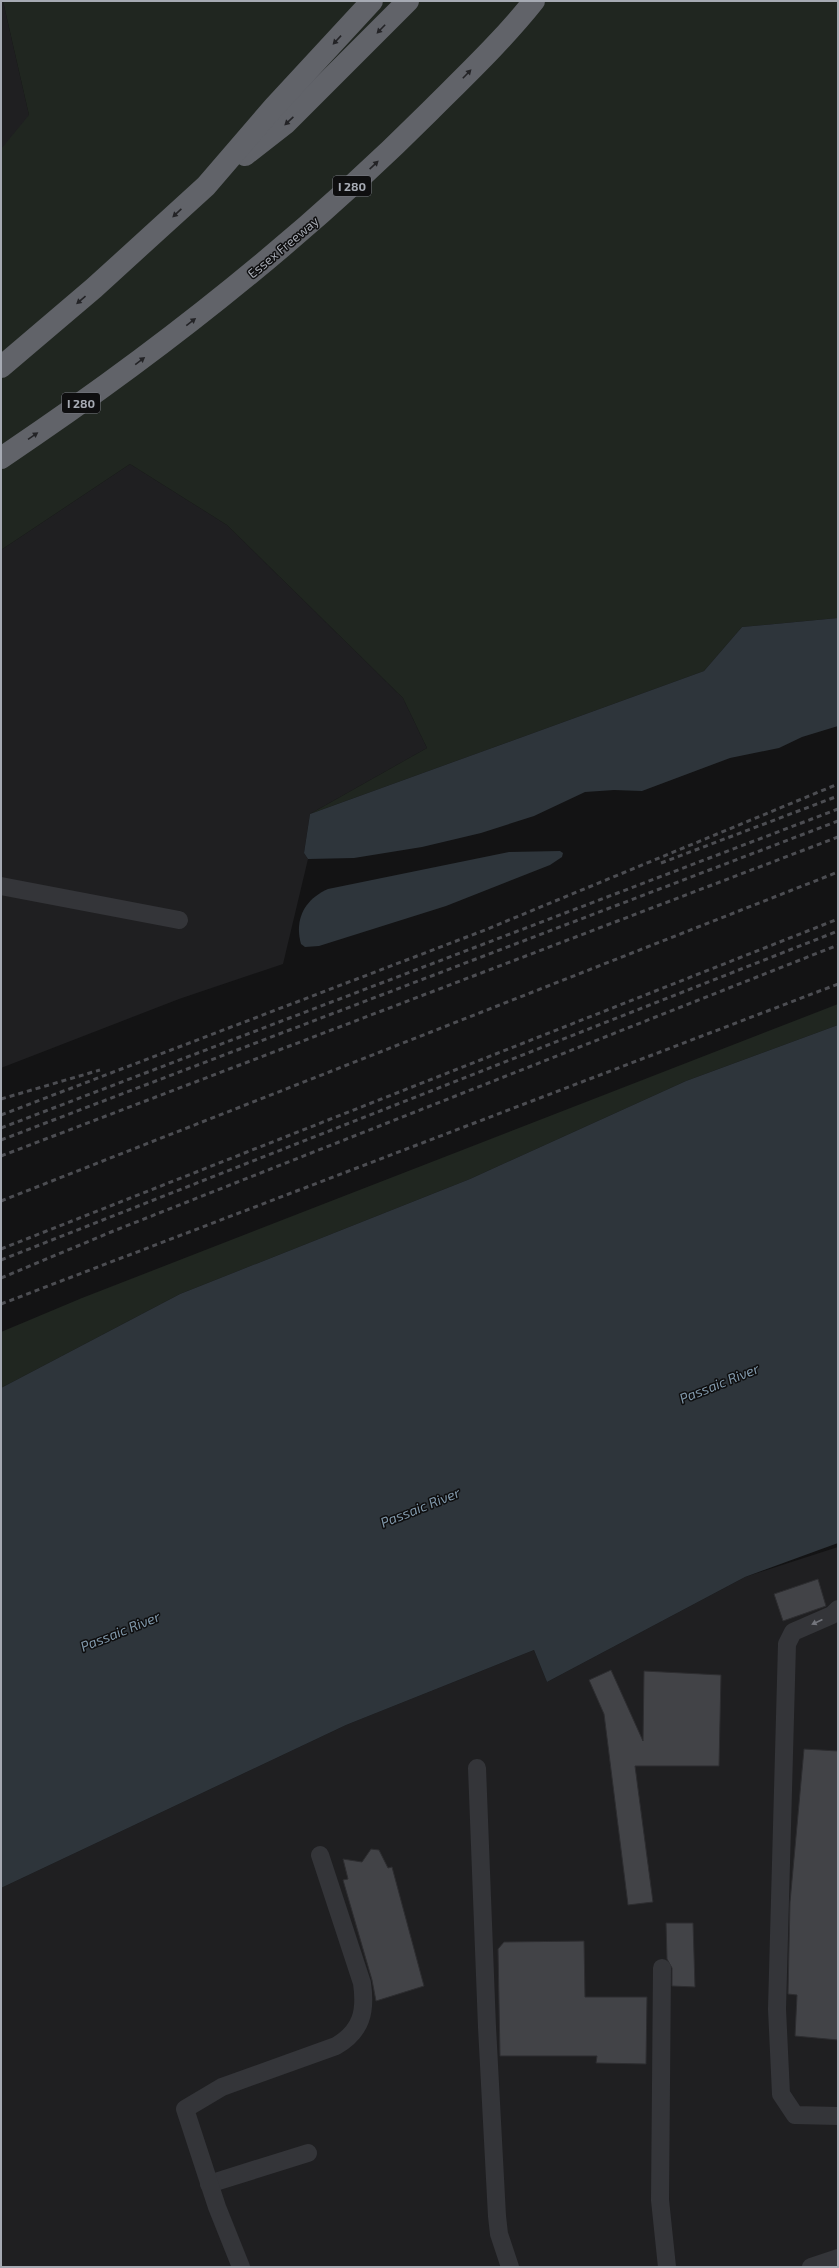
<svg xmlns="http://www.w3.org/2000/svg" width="839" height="2268" viewBox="0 0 839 2268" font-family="'Exo 2',sans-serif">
<rect width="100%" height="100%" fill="#131314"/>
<!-- built -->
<g fill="#1f1f21">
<polygon points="1,1 3,1 29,115 1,223"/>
<polygon points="130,464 227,525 403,698 427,748 310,814 304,853 308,859 283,964 179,999 1,1068 1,550"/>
<polygon points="838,1547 838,2267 1,2267 1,1888 346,1725 534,1650 547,1682 745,1577"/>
</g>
<!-- green -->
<g fill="#202620">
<polygon points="3,1 838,1 838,618 742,627 704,671 310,814 427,748 403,698 227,525 130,464 1,550 1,149 29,115"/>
<polygon points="838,1004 838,1025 686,1081 470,1179 180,1294 1,1388 1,1332 82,1298"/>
</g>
<!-- water -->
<g fill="#2e353b">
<polygon points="838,618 838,726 802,737 779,748 730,758 642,791 614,790 585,792 534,816 481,833 422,847 354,858 308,859 304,853 310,814 704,671 742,627"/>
<path d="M560 851 563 853 562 857 550 865 446 906 319 946 305 947 301 944C294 919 305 899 328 889L509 852Z"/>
<polygon points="838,1025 838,1543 745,1577 547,1682 534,1650 346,1725 1,1888 1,1388 180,1294 470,1179 686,1081"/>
</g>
<!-- building -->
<g fill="#424347" stroke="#2d2d30">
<polygon points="818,1579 826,1606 783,1621 774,1594"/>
<polygon points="611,1670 643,1741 644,1671 721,1675 719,1766 635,1766 653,1902 628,1905 604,1714 589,1680"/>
<polygon points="804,1749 838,1751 838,2040 795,2036 797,1995 788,1994 790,1902"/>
<polygon points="371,1849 379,1850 388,1868 392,1867 424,1986 376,2001 372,1980 343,1880 348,1879 343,1859 362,1862"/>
<polygon points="666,1923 693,1923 695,1987 672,1986 672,1968 667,1959"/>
<polygon points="584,1941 585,1997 647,1997 646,2064 596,2063 597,2056 500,2056 498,1949 504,1942"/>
</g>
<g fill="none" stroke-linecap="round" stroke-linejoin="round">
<!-- minor -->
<g stroke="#343539" stroke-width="18">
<polyline points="1,886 179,920"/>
<polyline points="838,1609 832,1615 793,1632 787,1644 777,2009 781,2094 795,2115 838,2116"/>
<polyline points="477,1768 487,2027 497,2216 499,2234 510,2267"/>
<polyline points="662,1968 660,2200 667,2267"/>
<polyline points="209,2184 308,2153"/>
<path d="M241 2267 217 2207 185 2109 222 2087 336 2046C362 2031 366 2011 362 1983L320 1855"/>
<polyline points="811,2267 838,2258"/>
</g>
<!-- highway -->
<g stroke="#616369" stroke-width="22">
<polyline points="245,155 286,123 408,1"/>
<polyline points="1,367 94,288 206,186 274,107 372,1"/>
<path d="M1 458C155 355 299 242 430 111 465 76 503 40 534 1"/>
</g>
<!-- rail -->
<g stroke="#4c4d52" stroke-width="3" stroke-dasharray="5 4" stroke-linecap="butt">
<polyline points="661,863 838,796"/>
<polyline points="1,1099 100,1070"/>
<polyline points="1,1115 485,930 838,784"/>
<polyline points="1,1128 838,809"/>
<polyline points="1,1140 838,821"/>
<polyline points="1,1156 838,837"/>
<polyline points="1,1201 838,872"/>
<polyline points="1,1249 838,919"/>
<polyline points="1,1260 838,931"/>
<polyline points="1,1278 111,1232 838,945"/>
<polyline points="1,1304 838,984"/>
</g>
</g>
<!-- one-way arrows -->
<defs><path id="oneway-solid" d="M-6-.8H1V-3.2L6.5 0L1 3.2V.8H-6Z"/></defs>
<g fill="#232326">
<use href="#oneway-solid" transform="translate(381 29) rotate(134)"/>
<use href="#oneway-solid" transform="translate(337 40) rotate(133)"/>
<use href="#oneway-solid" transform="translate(467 74) rotate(-46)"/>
<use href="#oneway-solid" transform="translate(289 121) rotate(137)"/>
<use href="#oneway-solid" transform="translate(374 165) rotate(-43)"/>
<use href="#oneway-solid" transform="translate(177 213) rotate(137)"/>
<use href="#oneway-solid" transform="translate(81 300) rotate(139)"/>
<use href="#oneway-solid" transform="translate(191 322) rotate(-38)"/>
<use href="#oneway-solid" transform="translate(140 361) rotate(-37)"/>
<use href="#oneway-solid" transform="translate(33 436) rotate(-34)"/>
</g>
<use fill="#73757c" href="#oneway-solid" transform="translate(817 1622) rotate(155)"/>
<g text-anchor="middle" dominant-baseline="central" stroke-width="3" stroke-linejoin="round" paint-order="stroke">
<!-- shield labels -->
<g fill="#0e0e0f" stroke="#787b82" stroke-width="1">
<rect x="333" y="176" width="38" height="20" rx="3"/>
<rect x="62" y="393" width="38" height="20" rx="3"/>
</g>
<g font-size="12" font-weight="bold" fill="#a6aab3">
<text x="352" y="186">I 280</text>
<text x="81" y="403">I 280</text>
</g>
<!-- street labels -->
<g font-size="13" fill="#a6aab3" stroke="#0e0e0f">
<text transform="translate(283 247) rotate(-40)">Essex Freeway</text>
</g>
<!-- water labels -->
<g font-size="14" font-style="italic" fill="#8198aa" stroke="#0e0e0f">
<text transform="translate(719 1383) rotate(-22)">Passaic River</text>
<text transform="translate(420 1507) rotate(-22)">Passaic River</text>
<text transform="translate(120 1631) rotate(-22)">Passaic River</text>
</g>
</g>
<!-- border -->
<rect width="839" height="2268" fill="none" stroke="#a6aab3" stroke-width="4"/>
</svg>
